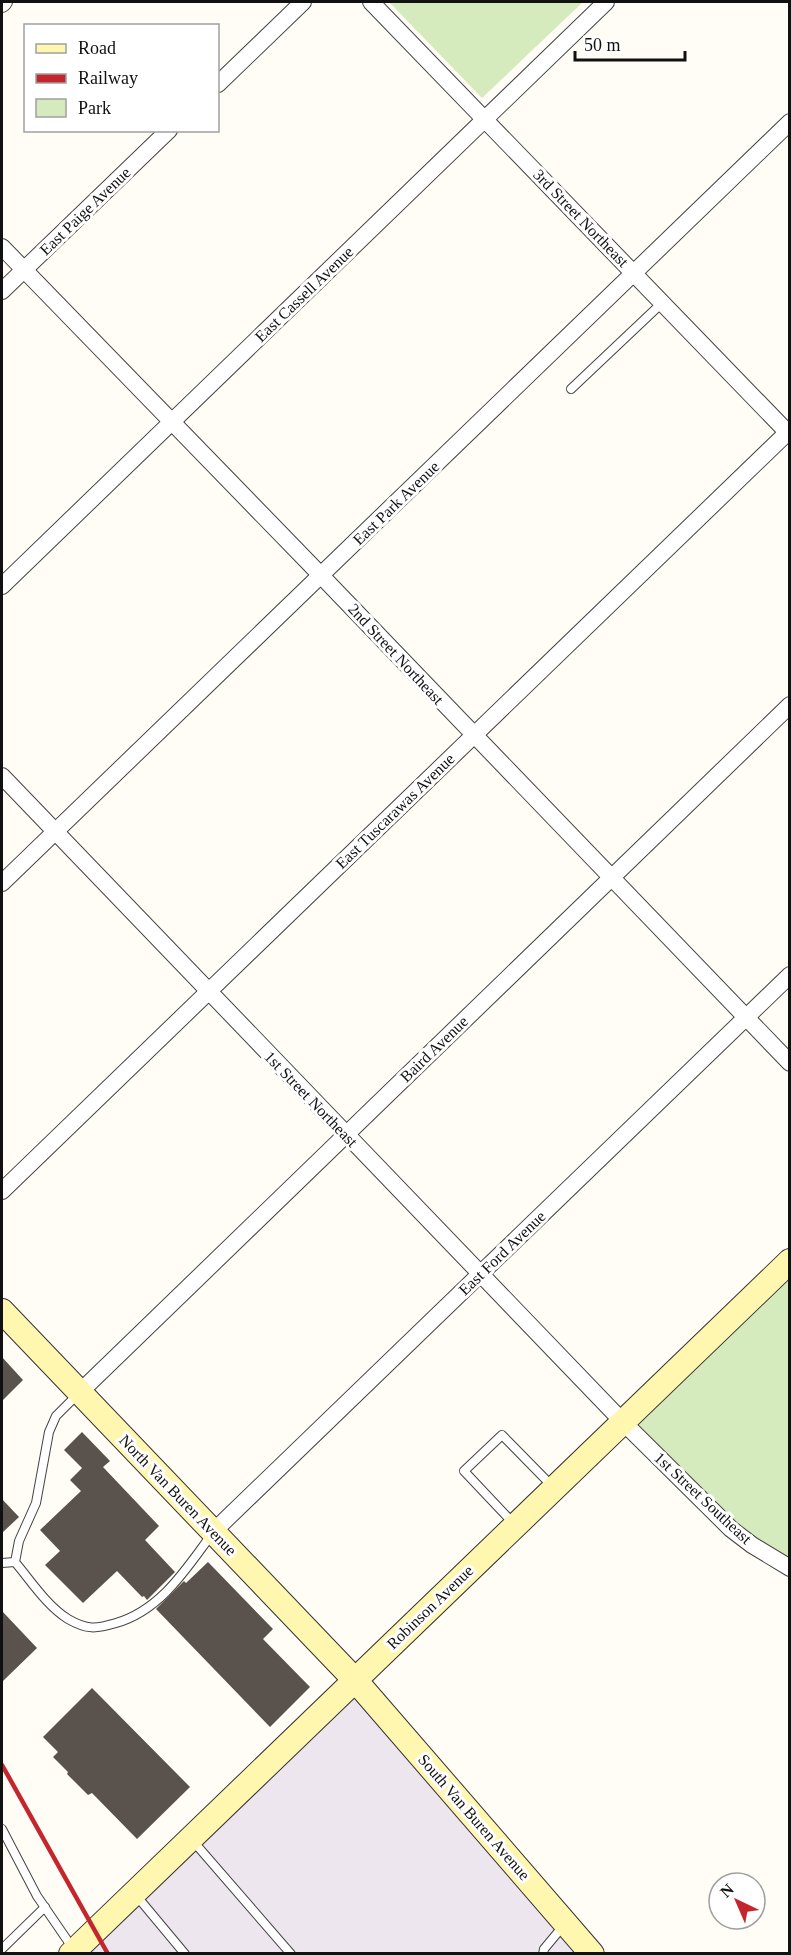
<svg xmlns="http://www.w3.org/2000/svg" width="791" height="1955" viewBox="0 0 791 1955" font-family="'Times New Roman',serif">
<rect width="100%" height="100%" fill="#fffdf5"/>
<!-- industrial -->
<polygon fill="#eee6ef" points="355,1680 592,1954 71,1954"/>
<!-- green -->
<g fill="#d5ebbd">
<polygon points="389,2 583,2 482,98"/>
<polygon points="789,1261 789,1568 752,1545 622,1421"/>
</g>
<!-- building -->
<g fill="#5a524d">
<polygon points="2,1357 23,1380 2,1401"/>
<polygon points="82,1432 110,1461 103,1467 159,1526 145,1540 175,1572 147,1600 144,1596 142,1597 117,1571 83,1603 45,1565 60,1551 40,1530 81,1491 70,1480 82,1468 64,1450"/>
<polygon points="2,1499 19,1517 2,1533"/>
<polygon points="208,1562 273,1629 263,1639 310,1687 270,1727 156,1609 184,1581 186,1583"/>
<polygon points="2,1611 37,1648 2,1682"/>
<polygon points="92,1688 190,1787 137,1839 92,1793 88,1795 67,1774 68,1772 53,1757 58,1752 43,1737"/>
</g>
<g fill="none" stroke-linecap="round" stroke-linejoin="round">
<defs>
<g id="lane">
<polyline points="571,389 663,302"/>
<path d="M79 1393 56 1416 49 1432 36 1503 19 1541 15 1562C31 1581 47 1606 68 1619 87 1630 96 1629 116 1623 161 1610 186 1569 212 1534"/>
<polyline points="515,1525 464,1471 502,1435 554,1488"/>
<polyline points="2,1563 15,1562"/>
<polyline points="2,1829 37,1896 74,1950"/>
<polyline points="193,1841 291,1954"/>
<polyline points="135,1894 185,1954"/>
<polyline points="2,1949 45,1907"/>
<polyline points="543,1954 544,1949 564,1925"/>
</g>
<g id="street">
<polyline points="371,2 790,435"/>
<polyline points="2,4 4,2"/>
<polyline points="218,84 303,2"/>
<polyline points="2,247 308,562 790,1063"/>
<polyline points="2,291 169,130"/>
<polyline points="2,586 606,2"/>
<polyline points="2,776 622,1421 731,1529 752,1545 790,1568"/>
<polyline points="2,883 790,122"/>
<polyline points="2,1191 790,430"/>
<polyline points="79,1393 790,705"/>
<polyline points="214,1531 790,975"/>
</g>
<g id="secondary">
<polyline points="2,1311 355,1680 592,1954"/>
<polyline points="71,1954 790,1261"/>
</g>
</defs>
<!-- lane casing -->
<use href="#lane" stroke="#444" stroke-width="10"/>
<!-- street casing -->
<use href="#street" stroke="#444" stroke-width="18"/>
<!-- secondary casing -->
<use href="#secondary" stroke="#333" stroke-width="26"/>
<!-- lane -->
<use href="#lane" stroke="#fff" stroke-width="8"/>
<!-- street -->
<use href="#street" stroke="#fff" stroke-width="16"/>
<!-- secondary -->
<use href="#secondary" stroke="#fff6b0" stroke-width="24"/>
<!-- rail -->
<polyline stroke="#c4262e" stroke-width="4.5" points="2,1765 108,1954"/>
</g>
<g text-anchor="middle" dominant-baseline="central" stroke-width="6" stroke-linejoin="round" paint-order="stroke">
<!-- street labels -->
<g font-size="16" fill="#111" stroke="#fff">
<text transform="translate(85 211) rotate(-44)">East Paige Avenue</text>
<text transform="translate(581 218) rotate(46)">3rd Street Northeast</text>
<text transform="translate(304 294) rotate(-44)">East Cassell Avenue</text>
<text transform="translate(396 503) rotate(-44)">East Park Avenue</text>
<text transform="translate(396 654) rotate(47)">2nd Street Northeast</text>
<text transform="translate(395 811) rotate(-44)">East Tuscarawas Avenue</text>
<text transform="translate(434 1049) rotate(-44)">Baird Avenue</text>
<text transform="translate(311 1099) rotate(46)">1st Street Northeast</text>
<text transform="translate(502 1253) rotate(-44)">East Ford Avenue</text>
<text transform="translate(178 1495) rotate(46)">North Van Buren Avenue</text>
<text transform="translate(703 1498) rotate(43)">1st Street Southeast</text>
<text transform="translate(430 1607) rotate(-44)">Robinson Avenue</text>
<text transform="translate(474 1817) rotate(49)">South Van Buren Avenue</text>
</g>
</g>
<!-- border -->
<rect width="791" height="1955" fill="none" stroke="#111111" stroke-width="6"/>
<!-- legend -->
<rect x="24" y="24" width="195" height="108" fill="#ffffff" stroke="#a0a0a0" stroke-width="1.5"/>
<rect x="36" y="44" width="30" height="9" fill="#fff6b0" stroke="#a0a0a0" stroke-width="1.5"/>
<text x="78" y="54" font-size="18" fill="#111111">Road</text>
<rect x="36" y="74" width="30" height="9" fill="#c4262e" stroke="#a0a0a0" stroke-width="1.5"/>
<text x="78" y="84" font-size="18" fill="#111111">Railway</text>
<rect x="36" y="99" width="30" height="18" fill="#d5ebbd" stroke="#a0a0a0" stroke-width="1.5"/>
<text x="78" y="114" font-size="18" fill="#111111">Park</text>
<!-- north arrow -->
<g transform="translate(737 1901) rotate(316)"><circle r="28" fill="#ffffff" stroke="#a0a0a0" stroke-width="1.5"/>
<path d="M0-4.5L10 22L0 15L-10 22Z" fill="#c4262e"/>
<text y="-9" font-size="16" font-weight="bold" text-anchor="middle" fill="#111111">N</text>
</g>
<!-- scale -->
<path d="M575 51v9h110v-9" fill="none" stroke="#111111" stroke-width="3"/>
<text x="584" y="51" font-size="18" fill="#111111" stroke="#ffffff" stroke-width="4.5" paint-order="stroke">50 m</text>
</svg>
